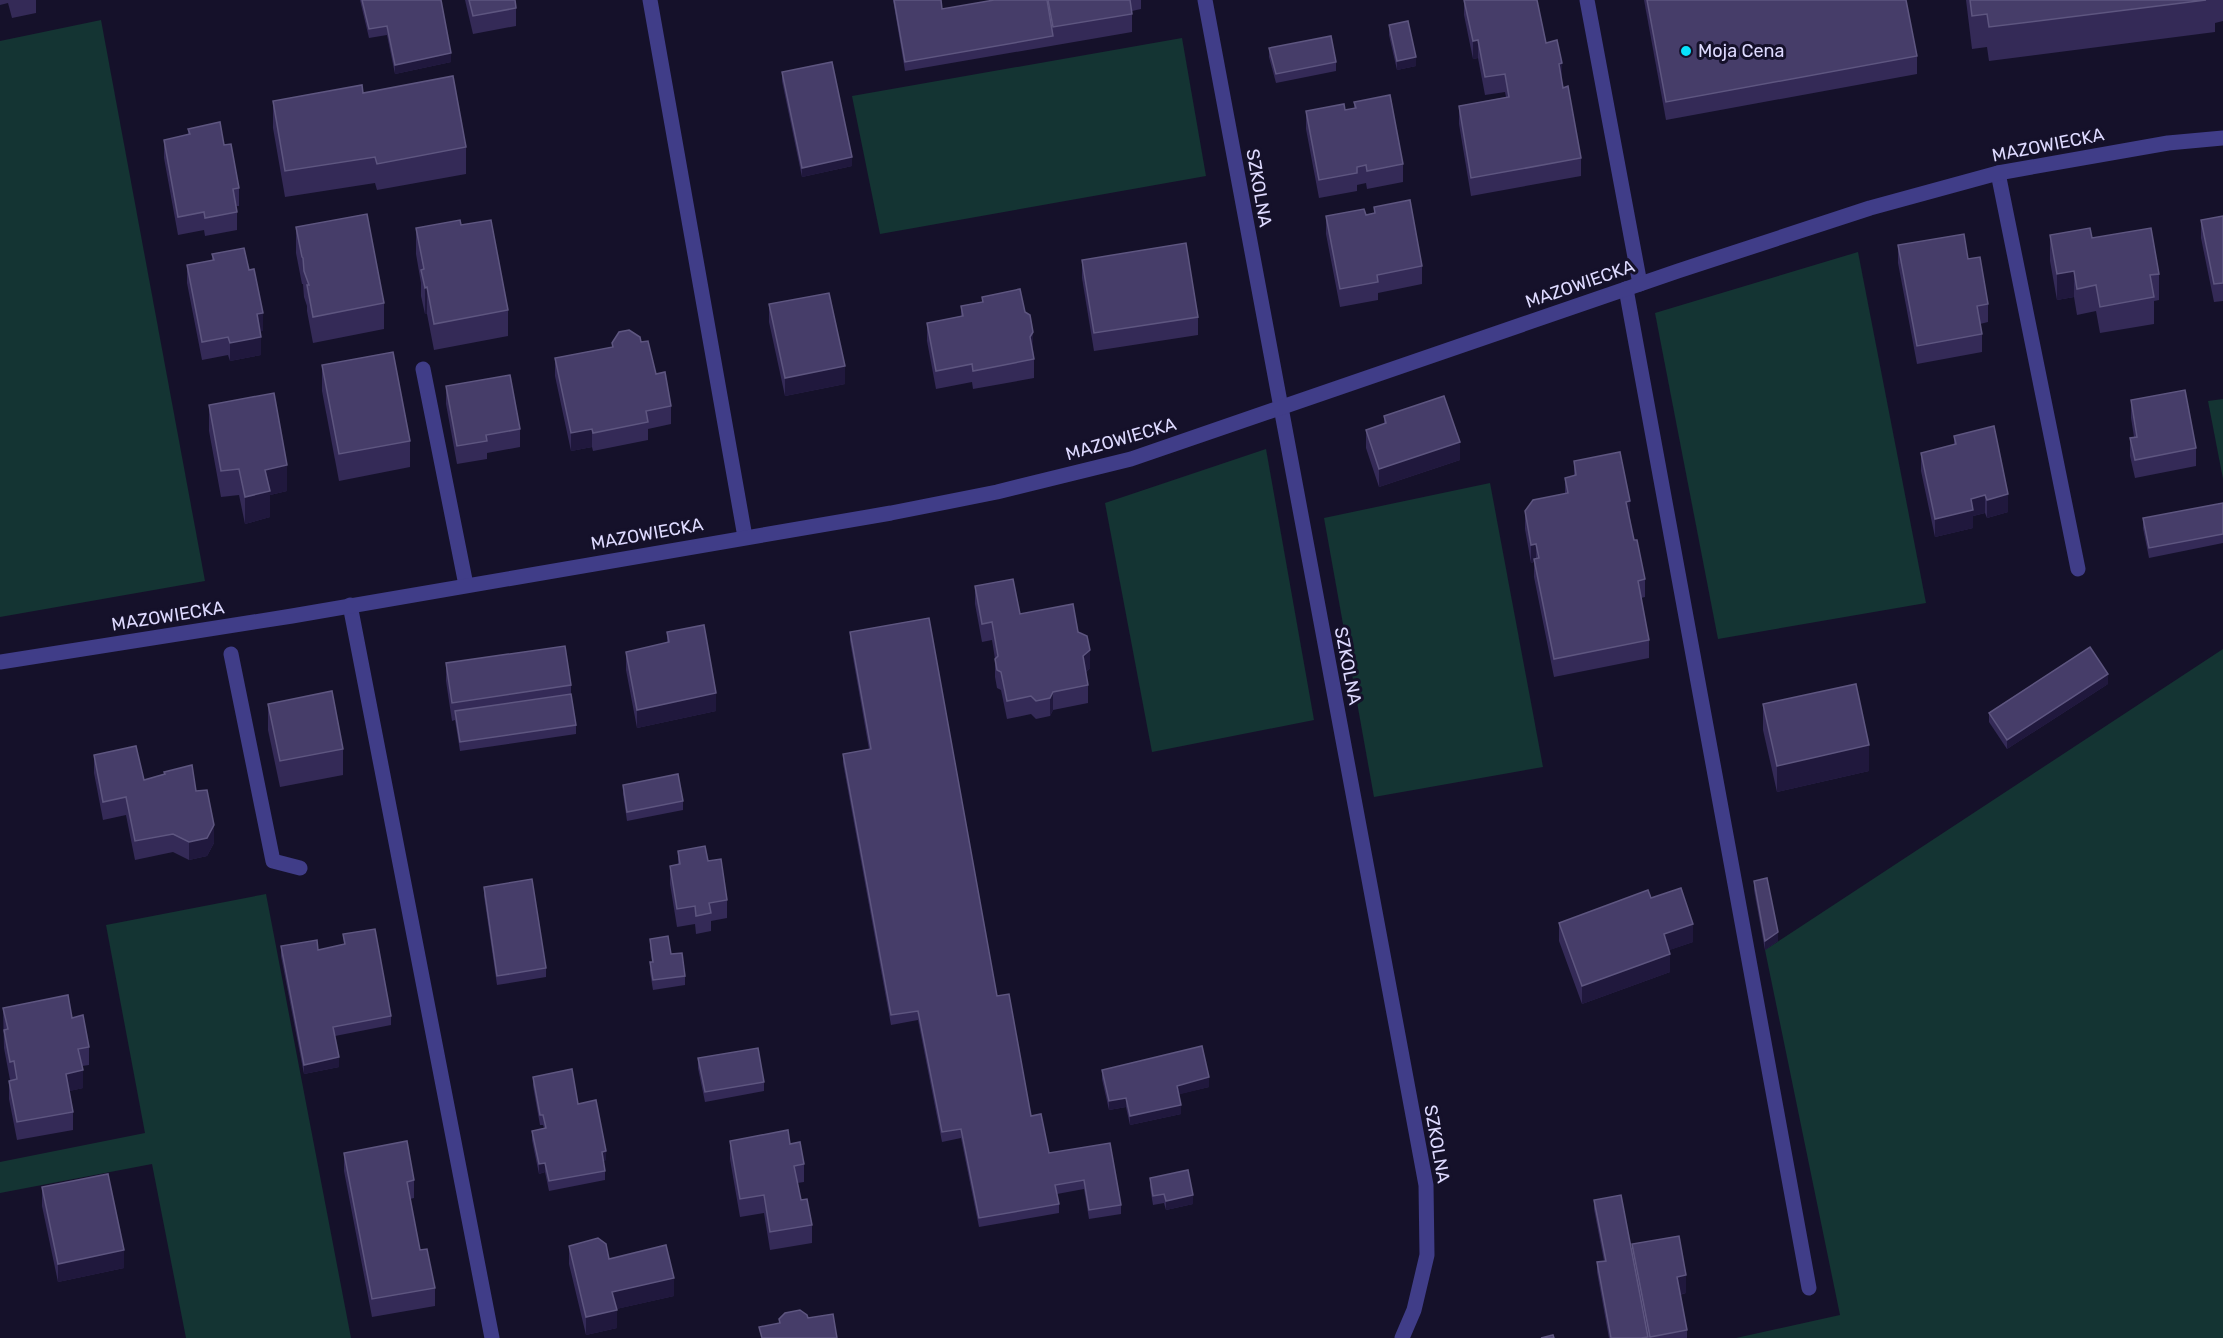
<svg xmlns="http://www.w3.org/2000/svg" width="2223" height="1338" viewBox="0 0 2223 1338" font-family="Rubik,sans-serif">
<rect width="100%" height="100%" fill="#15112a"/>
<!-- green -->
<g fill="#143433">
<polygon points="101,20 205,581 0,617 0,41"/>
<polygon points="1182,38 1206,176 880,234 852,96"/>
<polygon points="1858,252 1926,603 1718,639 1655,313"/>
<polygon points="2223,399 2223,479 2208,401"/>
<polygon points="1266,449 1314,720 1152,752 1105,503"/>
<polygon points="1490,483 1543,767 1374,797 1324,518"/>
<polygon points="2223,649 2223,1338 1736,1338 1840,1315 1765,950"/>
<polygon points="266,894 351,1338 186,1338 152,1164 0,1193 0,1162 145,1133 106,925"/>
</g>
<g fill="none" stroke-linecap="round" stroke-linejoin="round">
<!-- minor -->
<g stroke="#403d88" stroke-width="15">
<polyline points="650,0 745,537"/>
<polyline points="1205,0 1426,1185 1427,1255 1414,1310 1402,1338"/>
<polyline points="1587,0 1640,284"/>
<polyline points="1998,173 2078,569"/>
<polyline points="1626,289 1809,1288"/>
<polyline points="423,369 466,585"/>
<polyline points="350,605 492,1338"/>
<polyline points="231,654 273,861 300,868"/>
<polyline points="0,662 292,616 891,513 997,492 1131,459 1678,271 1870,208 1998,173 2168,143 2223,138"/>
</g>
</g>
<!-- wall -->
<g fill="#342a57">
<polygon points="0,0 36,0 36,13 12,18 8,3 0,5"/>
<polygon points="360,0 441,0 451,62 395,74 387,35 369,38"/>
<polygon points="465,0 515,0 516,8 516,26 473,34"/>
<polygon points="893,0 941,0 942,9 994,0 1141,0 1141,9 1132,11 1132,32 905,71"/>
<polygon points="1464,0 1537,0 1546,43 1562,81 1581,158 1581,176 1471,196 1459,124 1459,106 1506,97 1505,92 1485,95 1478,58 1473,59 1464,15"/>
<polygon points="1644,0 1906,0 1917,56 1917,74 1666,120"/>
<polygon points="1966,0 2223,0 2223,21 2215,23 2215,32 1989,61 1987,47 1972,49"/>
<polygon points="1389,25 1416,66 1397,70 1389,35"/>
<polygon points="1269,48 1336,62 1336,71 1276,83 1269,57"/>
<polygon points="782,72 852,166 802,177 782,81"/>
<polygon points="363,93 466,147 466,174 377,190 375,183 285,197 273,128 273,101"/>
<polygon points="1354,102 1403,164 1403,182 1367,189 1366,183 1357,185 1357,191 1319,198 1306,129 1306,111 1345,110 1354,108"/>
<polygon points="188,129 224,145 239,188 239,206 236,206 237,212 237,230 205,236 204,230 178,235 164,158 164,140 188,135"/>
<polygon points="1374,207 1422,266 1422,284 1378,293 1378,300 1340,307 1326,234 1326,216 1366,215 1374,213"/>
<polygon points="2223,216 2223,301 2214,302 2201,238 2201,220"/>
<polygon points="461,225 508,310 508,336 434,350 427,314 425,314 421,296 421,283 416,254 416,228"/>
<polygon points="296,227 384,303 384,329 313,343 307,311 307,306 304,297 303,284 302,284 296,253"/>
<polygon points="2050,235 2092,238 2159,274 2159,300 2154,301 2154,324 2100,333 2096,311 2077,315 2074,297 2057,300 2050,261"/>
<polygon points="1898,245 1968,259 1988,304 1988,322 1980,324 1982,334 1982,352 1917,364 1898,263"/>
<polygon points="212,254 249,270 263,331 260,331 261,355 230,361 228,355 202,360 187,283 187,265 212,260"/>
<polygon points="1082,260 1198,317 1198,335 1094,351 1082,278"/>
<polygon points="982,297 1033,350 1034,359 1034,378 973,389 972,382 936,389 927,341 927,323 961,316 961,306 982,302"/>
<polygon points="769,304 845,384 785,396 769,322"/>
<polygon points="641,342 671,406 671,424 648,429 648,440 593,451 592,447 571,451 555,376 555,358 612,347 612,343"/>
<polygon points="322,365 410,441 410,467 339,481 322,391"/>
<polygon points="446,386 520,429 520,447 487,453 487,459 457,464 446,404"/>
<polygon points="2131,400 2196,448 2196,466 2135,478 2130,456 2130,438 2134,437 2131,418"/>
<polygon points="209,405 287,491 270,495 270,517 245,524 239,495 221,497 209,431"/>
<polygon points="1384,416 1460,460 1379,487 1366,448 1366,430 1384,424"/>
<polygon points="1954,436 2008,512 1987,518 1985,513 1973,516 1973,528 1935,537 1921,471 1921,453 1954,445"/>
<polygon points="1574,461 1630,519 1634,540 1645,579 1645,597 1641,598 1649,640 1649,658 1554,677 1534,577 1534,562 1531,563 1525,529 1525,511 1565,493 1565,478 1574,476"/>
<polygon points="2223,504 2223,543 2149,558 2143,528 2143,518"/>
<polygon points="975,586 1020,614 1078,632 1090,668 1086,672 1088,685 1088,703 1053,710 1050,716 1036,719 1031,714 1007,719 1001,690 997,688 995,677 995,659 992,640 982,642 975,604"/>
<polygon points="667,632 716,711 637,728 626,670 626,652 667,643"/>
<polygon points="850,632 997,996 1031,1116 1049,1153 1121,1205 1121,1214 1089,1219 1084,1189 1057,1194 1059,1204 1059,1213 979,1227 961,1138 942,1142 918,1020 891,1025 843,763 843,754 869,749 850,641"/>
<polygon points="446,663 571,685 571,694 576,725 576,734 460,751 455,720 452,721 446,681"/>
<polygon points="2108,684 2007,749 1989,722 1989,713"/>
<polygon points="268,704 343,749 343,775 280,787 268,730"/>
<polygon points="1763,704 1869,771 1777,792 1763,730"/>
<polygon points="94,755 144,780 164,774 164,772 196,791 214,843 207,856 189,860 173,852 135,860 126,815 103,820 94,773"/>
<polygon points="623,785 683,801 683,810 627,821 623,794"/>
<polygon points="678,851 708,861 727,900 727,918 711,921 711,931 696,934 695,924 677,927 670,884 670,866 678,864"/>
<polygon points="1754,881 1778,941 1765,950 1754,890"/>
<polygon points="484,887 546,968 546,977 497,985 484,896"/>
<polygon points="1651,898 1693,942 1669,950 1670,972 1582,1004 1559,941 1559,923"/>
<polygon points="343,934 391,1016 391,1025 335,1036 339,1067 304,1074 281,956 281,946 318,950 344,944"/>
<polygon points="650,939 671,954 685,976 685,985 653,990 650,972 650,962 652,962 650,948"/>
<polygon points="3,1008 72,1018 89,1047 89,1065 82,1066 83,1088 69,1091 73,1112 73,1130 17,1140 9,1099 9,1081 14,1080 10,1080 4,1048"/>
<polygon points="698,1058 764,1082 764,1091 705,1102 698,1068"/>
<polygon points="1102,1070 1209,1087 1179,1094 1181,1114 1130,1125 1126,1107 1109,1110 1102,1079"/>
<polygon points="533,1077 578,1104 606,1160 603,1161 605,1171 605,1180 549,1191 545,1172 539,1174 532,1140 532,1131 544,1128 543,1125 540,1125 533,1086"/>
<polygon points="730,1141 790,1144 804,1164 804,1182 797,1183 801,1200 812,1225 812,1243 770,1250 764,1213 740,1217 730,1159"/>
<polygon points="344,1153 414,1180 414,1198 410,1199 420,1250 435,1288 435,1306 372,1317 344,1171"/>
<polygon points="1150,1178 1193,1204 1166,1210 1164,1203 1153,1205 1150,1187"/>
<polygon points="42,1187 124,1268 58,1282 42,1206"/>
<polygon points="1594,1200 1632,1254 1632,1244 1686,1293 1680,1295 1687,1330 1687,1338 1609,1338 1597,1272 1597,1262 1604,1261 1594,1209"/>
<polygon points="569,1246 609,1259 674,1296 616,1309 617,1328 586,1335 569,1264"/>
</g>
<!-- shaded-wall -->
<g fill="#20183d">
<polygon points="1478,40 1478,58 1473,59 1473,41"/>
<polygon points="451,53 451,62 395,74 395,65"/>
<polygon points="1416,57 1416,66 1397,70 1397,61"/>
<polygon points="1562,63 1562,81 1559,64"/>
<polygon points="852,157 852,166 802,177 802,168"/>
<polygon points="2074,271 2074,297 2057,300 2057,274"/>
<polygon points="427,287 427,314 425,314 425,288"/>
<polygon points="263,313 263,331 257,332 257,314"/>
<polygon points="1033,332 1033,350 1030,355 1030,337"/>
<polygon points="261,337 261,355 230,361 230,343"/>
<polygon points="845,366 845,384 785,396 785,378"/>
<polygon points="592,429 592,447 571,451 571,433"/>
<polygon points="1460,442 1460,460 1379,487 1379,469"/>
<polygon points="287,465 287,491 270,495 270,517 245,524 245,497 265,470"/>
<polygon points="2008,494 2008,512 1987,518 1987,500"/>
<polygon points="1985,495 1985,513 1973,516 1973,528 1935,537 1935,519 1971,499"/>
<polygon points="1630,501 1630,519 1626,502"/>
<polygon points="1536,544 1536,562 1534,559 1534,562 1531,563 1531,545"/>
<polygon points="1090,650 1090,668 1083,674 1083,656"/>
<polygon points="2108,674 2108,684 2007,749 2007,740"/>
<polygon points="1053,692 1053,710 1050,716 1050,698"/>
<polygon points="716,693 716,711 637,728 637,710"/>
<polygon points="1869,745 1869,771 1777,792 1777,766"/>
<polygon points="214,825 214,843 207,856 189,860 189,842"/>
<polygon points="1693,924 1693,942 1664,952 1664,934"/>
<polygon points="1778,932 1778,941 1765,950 1765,941"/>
<polygon points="1670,954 1670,972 1582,1004 1582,986"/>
<polygon points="339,1057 339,1067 304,1074 304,1065"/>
<polygon points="83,1070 83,1088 66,1092 66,1074"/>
<polygon points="1209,1077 1209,1087 1177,1095 1177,1086"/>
<polygon points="1126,1098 1126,1107 1109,1110 1109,1101"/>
<polygon points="1181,1105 1181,1114 1130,1125 1130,1116"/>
<polygon points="606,1151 606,1160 602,1161 602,1152"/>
<polygon points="545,1163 545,1172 539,1174 539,1164"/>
<polygon points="1193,1195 1193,1204 1166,1210 1166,1201"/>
<polygon points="124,1250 124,1268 58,1282 58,1264"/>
<polygon points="1686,1275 1686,1293 1677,1295 1677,1277"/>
<polygon points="674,1278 674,1296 612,1310 612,1292"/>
<polygon points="617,1310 617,1328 586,1335 586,1317"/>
</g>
<!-- building -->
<g fill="#463d69" stroke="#5e5680" stroke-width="1.5">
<polygon points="362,0 441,0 451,53 395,65 387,26 369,29"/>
<polygon points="469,0 515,0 516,8 473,16"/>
<polygon points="894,0 941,0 942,9 994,0 1047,0 1053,36 905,62"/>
<polygon points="1048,0 1130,0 1132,14 1053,27"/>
<polygon points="1464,0 1537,0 1546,43 1557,40 1562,63 1559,64 1563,88 1568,86 1581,158 1471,178 1459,106 1509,97 1505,74 1485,77 1478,40 1473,41"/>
<polygon points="1647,0 1906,0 1917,56 1666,102"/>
<polygon points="1970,0 2206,0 1989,27 1987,14 1972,16"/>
<polygon points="1408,21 1416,57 1397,61 1389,25"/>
<polygon points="1331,36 1336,62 1276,74 1269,48"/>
<polygon points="832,62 852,157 802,168 782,72"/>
<polygon points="453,76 466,147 377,164 375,157 285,171 273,101 362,85 363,93"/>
<polygon points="1390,95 1403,164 1367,171 1366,165 1357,167 1357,173 1319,180 1306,111 1344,104 1345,110 1356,108 1354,102"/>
<polygon points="220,122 224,145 231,144 239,188 233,189 237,212 205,218 204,212 178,217 164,140 190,134 188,129"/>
<polygon points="1410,200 1422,266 1377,275 1378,282 1340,289 1326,216 1364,209 1366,215 1375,213 1374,207"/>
<polygon points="367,214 384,303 313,317 307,285 309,285 304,271 303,258 302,257 296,227"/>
<polygon points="2223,216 2223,283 2214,284 2201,220"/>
<polygon points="460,220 461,225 491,220 508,310 434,324 427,287 425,288 421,270 424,269 416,228"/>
<polygon points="2090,228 2092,238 2151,228 2159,274 2150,275 2154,297 2100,307 2096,285 2077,289 2074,271 2057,274 2050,235"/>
<polygon points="1964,234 1968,259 1980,257 1988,304 1977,306 1982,334 1917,346 1898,245"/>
<polygon points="1186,243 1198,317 1094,333 1082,260"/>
<polygon points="244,248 249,270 254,269 263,313 257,314 261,337 230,343 228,337 202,342 187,265 214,260 212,254"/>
<polygon points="1020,289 1025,312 1030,315 1033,332 1030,337 1034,359 973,371 972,364 936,371 927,323 963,316 961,306 983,302 982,297"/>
<polygon points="829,293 845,366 785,378 769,304"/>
<polygon points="629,330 640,337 641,342 648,341 656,374 665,372 671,406 646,411 648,422 593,433 592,429 571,433 555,358 613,347 612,343 619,332"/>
<polygon points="393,352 410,441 339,454 322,365"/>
<polygon points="510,375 520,429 486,435 487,441 457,446 446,386"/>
<polygon points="2185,390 2196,448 2135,460 2130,438 2137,437 2131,400"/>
<polygon points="274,393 287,465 265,470 270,491 245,497 239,469 221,471 209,405"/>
<polygon points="1444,396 1460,442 1379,469 1366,430 1386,423 1384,416"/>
<polygon points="1994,426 2008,494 1987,500 1985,495 1971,499 1973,510 1935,519 1921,453 1956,444 1954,436"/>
<polygon points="1620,452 1630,501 1626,502 1634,540 1637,540 1645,579 1638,581 1649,640 1554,659 1534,559 1539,558 1536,544 1531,545 1525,511 1533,500 1568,493 1565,478 1576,475 1574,461"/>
<polygon points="2223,503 2223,534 2149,548 2143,518"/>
<polygon points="1013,579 1020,614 1073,604 1078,632 1087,636 1090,650 1083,656 1088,685 1053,692 1050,698 1036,701 1031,696 1007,701 1001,672 997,670 995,659 998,656 992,622 982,624 975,586"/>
<polygon points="929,618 997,996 1009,994 1031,1116 1041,1114 1049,1153 1110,1143 1121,1205 1089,1210 1084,1180 1055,1185 1059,1204 979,1218 961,1129 942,1132 918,1011 891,1015 843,754 871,749 850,632"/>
<polygon points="704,625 716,693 637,710 626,652 669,642 667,632"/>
<polygon points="565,646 571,685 452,703 446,663"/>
<polygon points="2090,647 2108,674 2007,740 1989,713"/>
<polygon points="1856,684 1869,745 1777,766 1763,704"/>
<polygon points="332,691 343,749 280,761 268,704"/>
<polygon points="571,694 576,725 460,742 455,711"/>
<polygon points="136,746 144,780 165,774 164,772 192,765 196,791 207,790 214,825 207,838 189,842 173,834 135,841 126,797 103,802 94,755"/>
<polygon points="678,774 683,801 627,812 623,785"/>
<polygon points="705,846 708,861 721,859 727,900 709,903 711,913 696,916 695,906 677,909 670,866 680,864 678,851"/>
<polygon points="1767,878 1778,932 1765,941 1754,881"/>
<polygon points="532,879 546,968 497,976 484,887"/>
<polygon points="1681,888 1693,924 1664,934 1670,954 1582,986 1559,923 1648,890 1651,898"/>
<polygon points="375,929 391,1016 333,1027 339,1057 304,1065 281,946 317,940 318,950 345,944 343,934"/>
<polygon points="668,936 671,954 682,953 685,976 653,980 650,962 653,962 650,939"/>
<polygon points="68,995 72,1018 83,1015 89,1047 78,1049 83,1070 66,1074 73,1112 17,1122 9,1081 17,1079 14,1061 10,1062 4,1030 8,1029 3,1008"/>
<polygon points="1202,1046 1209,1077 1177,1086 1181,1105 1130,1116 1126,1098 1109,1101 1102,1070"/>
<polygon points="758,1048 764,1082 705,1092 698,1058"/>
<polygon points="572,1069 578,1104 596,1100 606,1151 602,1152 605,1171 549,1181 545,1163 539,1164 532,1131 546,1128 543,1115 540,1115 533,1077"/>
<polygon points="788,1130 790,1144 800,1142 804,1164 794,1166 801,1200 807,1199 812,1225 770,1232 764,1195 740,1199 730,1141"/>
<polygon points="407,1141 414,1180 407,1182 420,1250 427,1249 435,1288 372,1299 344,1153"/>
<polygon points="1188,1170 1193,1195 1166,1201 1164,1194 1153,1196 1150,1178"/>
<polygon points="108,1174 124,1250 58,1264 42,1187"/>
<polygon points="1621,1195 1648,1337 1641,1338 1611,1338 1597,1262 1606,1261 1594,1200"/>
<polygon points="1679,1236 1686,1275 1677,1277 1687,1330 1650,1337 1632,1244"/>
<polygon points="598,1238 606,1244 609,1259 666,1245 674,1278 612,1292 617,1310 586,1317 569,1246"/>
<polygon points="800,1310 807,1315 808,1318 833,1314 837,1338 762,1338 759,1327 780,1323 779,1319 785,1313"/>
<polygon points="1553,1335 1554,1338 1541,1338"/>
</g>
<!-- markers -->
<circle fill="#08e2fc" stroke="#15112a" stroke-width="2" cx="1686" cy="51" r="6"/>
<g text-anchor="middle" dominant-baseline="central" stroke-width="6" stroke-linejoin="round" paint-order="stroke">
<!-- poi labels -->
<g font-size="18" fill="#dedaff" stroke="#15112a" text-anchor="start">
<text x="1698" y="51">Moja Cena</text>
</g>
<!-- street labels -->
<g font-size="18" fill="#dedaff" stroke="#15112a">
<text transform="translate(2048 145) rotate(-11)">MAZOWIECKA</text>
<text transform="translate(1259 188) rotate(80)">SZKOLNA</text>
<text transform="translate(1580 284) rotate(-19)">MAZOWIECKA</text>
<text transform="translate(1121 439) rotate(-16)">MAZOWIECKA</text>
<text transform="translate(647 534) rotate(-10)">MAZOWIECKA</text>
<text transform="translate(168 616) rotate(-9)">MAZOWIECKA</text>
<text transform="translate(1348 666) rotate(79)">SZKOLNA</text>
<text transform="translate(1437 1144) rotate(80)">SZKOLNA</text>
</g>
</g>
</svg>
